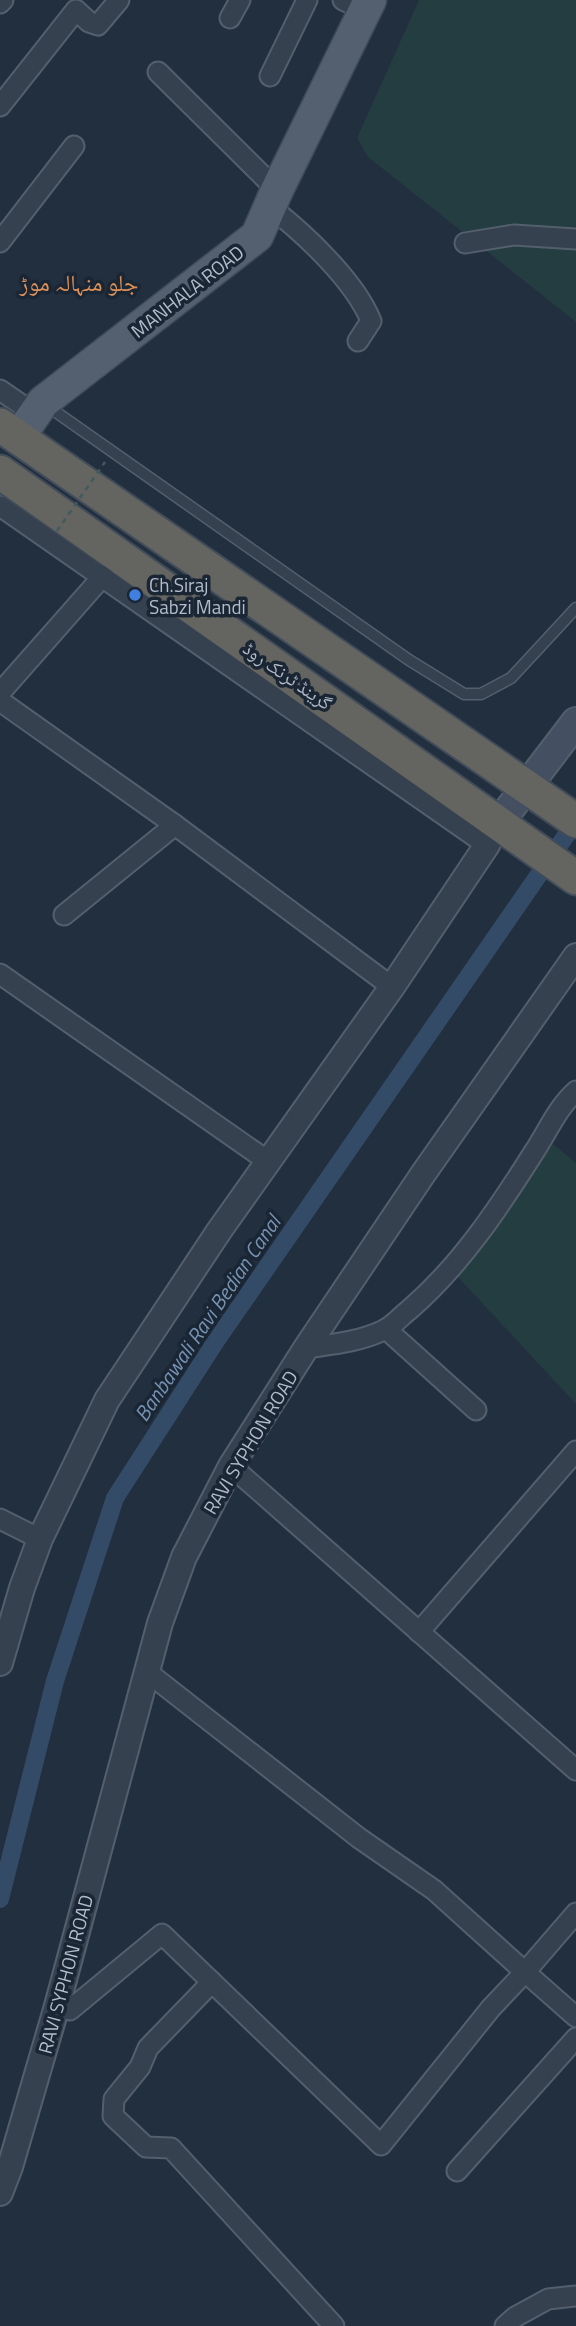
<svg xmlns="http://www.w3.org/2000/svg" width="576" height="2326" viewBox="0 0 576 2326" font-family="'Titillium Web','Noto Naskh Arabic',sans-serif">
<rect width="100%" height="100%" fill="#222f3f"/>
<!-- green -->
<g fill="#243d40">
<polygon points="419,0 576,0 576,322 368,157 357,138"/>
<polygon points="553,1144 576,1163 576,1404 458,1277"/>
</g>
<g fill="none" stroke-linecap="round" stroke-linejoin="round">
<!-- canal -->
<polyline stroke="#344b67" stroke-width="18" points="0,1899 55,1681 115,1498 216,1341 576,821"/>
<defs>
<polyline id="service" points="46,405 409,660 464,694 481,694 511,678 576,608"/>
<g id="minor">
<polyline points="343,0 365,10"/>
<polyline points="0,3 3,0"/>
<polyline points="230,18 240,0"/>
<polyline points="158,72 277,190"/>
<polyline points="270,76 307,0"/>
<polyline points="0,106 76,10 89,22 98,25 119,0"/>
<path d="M270 207C304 233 355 281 371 321L358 341"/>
<polyline points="0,242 74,146"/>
<polyline points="465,243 514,235 576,239"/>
<polyline points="0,390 35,414"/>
<polyline points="0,506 487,845"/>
<polyline points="0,693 103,576"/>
<polyline points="0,701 175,825 392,987"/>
<polyline points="64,915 175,825"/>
<polyline points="0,974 269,1162"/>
<polyline points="386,1329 476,1410"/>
<path d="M306 1348C333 1344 359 1342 384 1330 393 1326 401 1316 409 1310 460 1266 498 1209 534 1152 548 1131 557 1108 576 1091"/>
<polyline points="231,1466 576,1770"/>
<polyline points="0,1519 40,1539"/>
<polyline points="419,1632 576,1451"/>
<polyline points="576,1913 525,1972 576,2017"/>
<polyline points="212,1982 148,2048 140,2067 114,2099 113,2116 146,2147 171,2148 334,2326"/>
<polyline points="57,2006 70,2010 162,1934 381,2145 491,2008 525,1972 434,1890 359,1838 146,1671"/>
<polyline points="457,2171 576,2038"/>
<polyline points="505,2326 515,2317 548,2299 576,2296"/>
</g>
<g id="tertiary">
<polyline points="0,1663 22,1588 40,1539 107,1400 219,1231 392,987 487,845 498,824"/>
<polyline points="0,2193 10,2167 57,2006 160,1623 184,1557 231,1466 306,1348 423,1174 576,956"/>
</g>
<polyline id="secondary" points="498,824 576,722"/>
<polyline id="primary" points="18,438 43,402 257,236 277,190 370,0"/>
<g id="trunk">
<polyline points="0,425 576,821"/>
<polyline points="0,472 576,878"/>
</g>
</defs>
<!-- service casing -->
<use href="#service" stroke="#545f6d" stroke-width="13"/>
<!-- minor casing -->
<use href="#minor" stroke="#545f6d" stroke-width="23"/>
<!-- tertiary casing -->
<use href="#tertiary" stroke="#545f6d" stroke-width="28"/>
<!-- secondary casing -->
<use href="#secondary" stroke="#545f6d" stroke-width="32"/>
<!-- primary casing -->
<use href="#primary" stroke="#3f4a58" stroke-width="35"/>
<!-- trunk casing -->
<use href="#trunk" stroke="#414c5a" stroke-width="37"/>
<!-- service -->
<use href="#service" stroke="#36414f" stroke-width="10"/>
<!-- minor -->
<use href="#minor" stroke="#36414f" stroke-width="19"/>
<!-- tertiary -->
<use href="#tertiary" stroke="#36414f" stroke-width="24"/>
<!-- secondary -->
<use href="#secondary" stroke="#445062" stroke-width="28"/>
<!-- primary -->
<use href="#primary" stroke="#54606f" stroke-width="32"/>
<!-- trunk -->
<use href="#trunk" stroke="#646460" stroke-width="33"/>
<!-- path-bridge -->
<polyline stroke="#425a5d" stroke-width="2.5" stroke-dasharray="5 5" stroke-linecap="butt" points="57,531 105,462"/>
</g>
<!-- markers -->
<circle fill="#3f7fe0" stroke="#1b2634" stroke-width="2.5" cx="135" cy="595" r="7"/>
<g text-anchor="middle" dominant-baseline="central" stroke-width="7" stroke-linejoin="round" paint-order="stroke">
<!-- street labels -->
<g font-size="19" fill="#b2bcca" stroke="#1b2634">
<text transform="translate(187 291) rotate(-38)">MANHALA ROAD</text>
<text transform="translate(288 675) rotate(35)">گرینڈ ٹرنک روڈ</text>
<text transform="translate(250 1442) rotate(-59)">RAVI SYPHON ROAD</text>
<text transform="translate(65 1974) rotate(-75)">RAVI SYPHON ROAD</text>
</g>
<!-- poi labels -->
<g font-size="19" fill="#b2bcca" stroke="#1b2634" text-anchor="start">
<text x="149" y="584">Ch.Siraj<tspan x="149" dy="22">Sabzi Mandi</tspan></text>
</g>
<!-- water labels -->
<g font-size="21" font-style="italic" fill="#7793b3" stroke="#1b2634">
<text transform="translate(207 1318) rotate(-56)">Banbawali Ravi Bedian Canal</text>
</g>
<!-- quarter labels -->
<g font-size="23" fill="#dc905a" stroke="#1b2634">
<text x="79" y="282">جلو منہالہ موڑ</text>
</g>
</g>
</svg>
